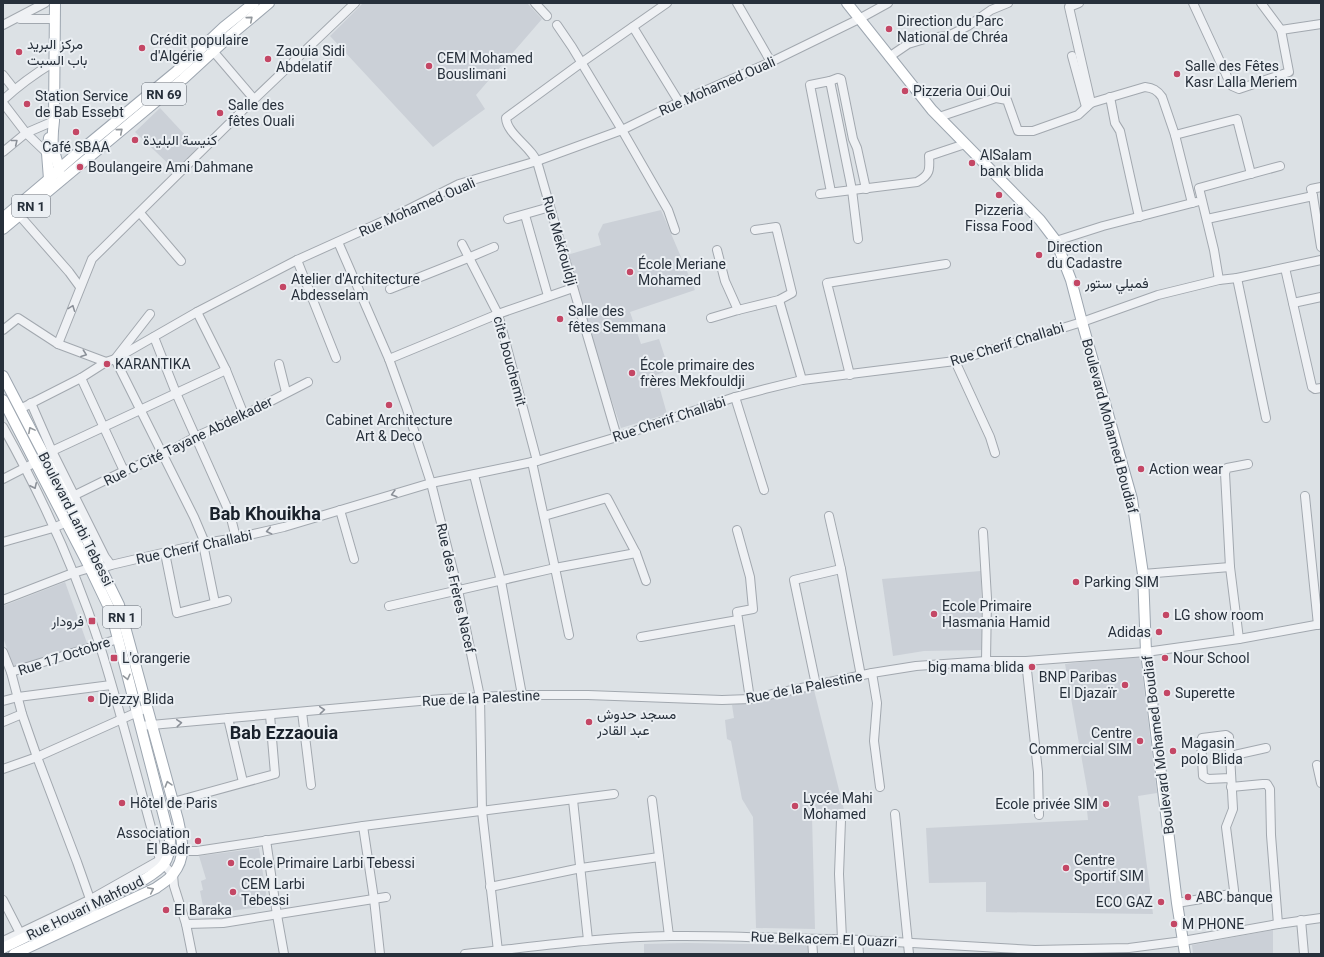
<svg xmlns="http://www.w3.org/2000/svg" width="1324" height="957" viewBox="0 0 1324 957" font-family="Roboto,Vazirmatn,sans-serif">
<rect width="100%" height="100%" fill="#dce1e5"/>
<!-- built -->
<g fill="#cbd0d7">
<polygon points="363,3 527,3 542,19 476,95 485,109 433,147 330,36"/>
<polygon points="160,108 198,149 176,171 135,132"/>
<polygon points="661,210 695,290 630,312 641,344 659,339 669,370 656,375 667,414 621,428 588,330 567,255 601,245 598,234 603,224"/>
<polygon points="981,571 983,650 924,651 893,656 882,579"/>
<polygon points="65,582 87,643 14,669 3,637 3,606"/>
<polygon points="1140,655 1157,793 1138,796 1153,914 986,912 986,882 929,883 926,828 1088,820 1086,801 1089,800 1065,664"/>
<polygon points="814,690 845,814 812,816 815,929 756,928 753,817 742,799 731,741 727,739 725,720 734,718 732,705"/>
<polygon points="259,848 268,906 208,914 206,905 203,906 200,891 203,890 201,881 206,879 199,856"/>
<polygon points="1273,930 1273,954 1193,954 1192,945"/>
<polygon points="686,943 809,945 810,954 644,954 644,944"/>
</g>
<g fill="none" stroke-linecap="round" stroke-linejoin="round">
<defs>
<g id="minor">
<polyline points="535,3 547,16"/>
<polyline points="737,3 771,62"/>
<polyline points="1079,3 1069,7 1091,103"/>
<polyline points="1193,3 1230,83 1232,86 1239,89 1289,72 1281,30"/>
<polyline points="1261,3 1281,30 1321,24"/>
<polyline points="20,19 54,19"/>
<polyline points="3,25 45,3"/>
<polyline points="557,25 572,47 622,130 668,210 675,230"/>
<polyline points="633,27 679,102"/>
<polyline points="213,51 254,99"/>
<polyline points="1072,56 1086,107"/>
<polyline points="889,57 908,44 928,38 948,36 968,26 991,10 1008,3"/>
<polyline points="3,75 14,89"/>
<polyline points="830,81 838,78 841,79 853,139 857,148 866,189"/>
<polyline points="1110,97 1115,123 1120,131 1139,217"/>
<path d="M3 100C19 85 36 73 54 62"/>
<polyline points="3,103 26,133 47,153"/>
<path d="M939 117 996 98 1007 100 1018 131H1033L1078 115 1091 103 1145 87C1153 88 1157 90 1162 97L1175 135 1192 203"/>
<polyline points="1175,135 1237,119 1251,174"/>
<polyline points="3,152 26,133 54,121"/>
<polyline points="831,192 810,85 830,81 852,190 858,239"/>
<path d="M820 194 917 182C930 175 930 170 929 156L965 144"/>
<polyline points="1313,196 1311,189 1321,187"/>
<polyline points="140,213 181,261"/>
<polyline points="525,215 548,296"/>
<polyline points="20,216 69,272 80,287"/>
<polyline points="508,219 550,207"/>
<polyline points="1207,219 1313,196 1321,247"/>
<polyline points="1056,241 1103,226 1196,202"/>
<polyline points="338,242 389,359 407,409 431,483 458,590 480,697 482,811 498,951"/>
<polyline points="462,244 498,314 537,461"/>
<polyline points="717,250 725,281 738,310"/>
<polyline points="297,260 336,358"/>
<polyline points="1285,268 1312,387 1315,389 1321,388"/>
<polyline points="1237,278 1266,418"/>
<polyline points="1219,280 1214,250 1199,188 1280,166"/>
<polyline points="390,289 468,258 494,247"/>
<polyline points="779,300 802,380"/>
<polyline points="1293,303 1321,297"/>
<polyline points="197,312 226,370 244,415"/>
<polyline points="150,314 115,359 194,517 205,543"/>
<polyline points="711,318 738,310 779,300 792,293 776,227 755,230"/>
<polyline points="3,330 18,318 58,344 106,362"/>
<polyline points="154,337 176,393 230,514 236,538"/>
<polyline points="58,344 92,259 244,109 355,3"/>
<polyline points="389,359 498,314 573,288"/>
<polyline points="955,361 990,437 995,453"/>
<polyline points="279,364 286,392"/>
<polyline points="850,375 827,283 946,264"/>
<polyline points="81,378 124,471"/>
<polyline points="735,397 764,490"/>
<polyline points="31,403 52,451 105,557 111,565"/>
<polyline points="20,409 81,378 106,362 115,359 197,312 297,260 399,214 459,184 537,161 622,130 679,102 771,62 859,19 888,3"/>
<path d="M3 427C41 495 76 571 100 646 122 716 140 788 160 860L173 875 174 886 186 924 192 954"/>
<path d="M617 437C590 346 564 256 538 165 534 148 507 135 506 118L581 63 667 3"/>
<polyline points="532,462 555,568 569,635"/>
<polyline points="474,475 501,581 522,695"/>
<polyline points="3,479 36,462 52,451 226,370"/>
<polyline points="1305,496 1318,625"/>
<polyline points="67,499 124,471 163,455 195,437 244,415 308,382"/>
<polyline points="340,510 354,559"/>
<polyline points="544,516 607,498 636,553 646,581"/>
<polyline points="829,516 841,569 861,676"/>
<polyline points="737,530 750,577 753,609 737,612 750,699"/>
<polyline points="983,532 987,598 986,661"/>
<polyline points="3,542 53,528 67,522"/>
<polyline points="203,544 215,603"/>
<polyline points="165,553 177,613 227,600"/>
<polyline points="97,570 111,565 205,543 236,538 284,527 431,483 537,461 617,437 735,397 765,389 802,380 955,361 1082,322 1158,295 1219,280 1237,278 1321,260"/>
<polyline points="1143,574 1230,567"/>
<polyline points="3,600 73,573 90,568"/>
<polyline points="389,606 555,568 636,553"/>
<polyline points="641,637 738,620"/>
<polyline points="1239,639 1230,567 1225,473 1227,468 1248,464"/>
<polyline points="3,652 11,672 22,714 37,757 77,862 96,916"/>
<polyline points="1026,661 1038,772 1039,815"/>
<polyline points="11,672 118,639"/>
<polyline points="872,673 877,703 874,741 880,787"/>
<polyline points="816,685 794,580 841,569"/>
<polyline points="3,701 18,697 111,685"/>
<polyline points="302,712 311,785"/>
<polyline points="228,718 243,782"/>
<polyline points="3,722 22,714"/>
<polyline points="140,726 442,699 522,695 588,695 722,700 750,699 872,673 916,666 986,661 1026,661 1146,652 1239,639 1321,624"/>
<polyline points="1230,756 1266,748"/>
<polyline points="1317,765 1321,783"/>
<polyline points="3,769 37,757 142,710"/>
<polyline points="1231,787 1263,784 1267,784 1270,789 1271,835 1278,924"/>
<polyline points="573,800 588,940"/>
<polyline points="652,800 669,936"/>
<polyline points="173,802 275,774 270,715"/>
<polyline points="895,814 909,954"/>
<polyline points="841,820 839,874 842,939"/>
<polyline points="363,826 374,899 380,954"/>
<polyline points="266,840 277,915 284,954"/>
<polyline points="170,851 197,851 363,826 614,794"/>
<polyline points="490,887 581,868 659,857"/>
<polyline points="3,900 20,933"/>
<polyline points="1177,903 1231,894 1234,892 1234,890 1226,827 1233,809 1229,737 1226,735 1202,738 1201,741 1203,776 1208,779 1230,778"/>
<polyline points="1301,920 1304,954"/>
<polyline points="186,924 223,923 386,897"/>
<polyline points="812,939 813,954"/>
<polyline points="858,940 859,954"/>
<polyline points="3,941 91,899 160,860"/>
<path d="M465 954C533 947 601 937 670 936 727 935 785 939 842 939L1035 950 1129 948 1183 941 1278 924 1321 918"/>
</g>
<g id="major">
<path d="M55 3 54 121C53 129 52 138 53 147 55 156 59 164 59 173"/>
<polyline points="847,3 932,110 1040,220 1056,241 1071,280 1082,322 1132,499 1143,574 1146,652 1177,903 1185,954"/>
<polyline points="49,179 47,153 49,138"/>
<polyline points="3,218 49,179 59,169 74,156 177,71 224,27 254,3"/>
<polyline points="3,229 183,79 232,34 269,3"/>
<path d="M3 376 67 499 119 605 178 820C182 839 187 857 173 874 169 880 161 884 156 888L14 954"/>
<path d="M3 400 90 568 111 612 170 840C170 862 163 868 145 879L3 948"/>
</g>
</defs>
<!-- minor casing -->
<use href="#minor" stroke="#a2a8af" stroke-width="10"/>
<!-- major casing -->
<use href="#major" stroke="#9da6b0" stroke-width="12"/>
<!-- minor -->
<use href="#minor" stroke="#eff1f4" stroke-width="8"/>
<!-- major -->
<use href="#major" stroke="#fff" stroke-width="10"/>
</g>
<!-- one-way arrows -->
<defs><path id="oneway-chevron" d="M-2-3.5L2.5 0L-2 3.5" fill="none" stroke-width="1.6" stroke-linecap="round" stroke-linejoin="round"/></defs>
<g stroke="#93989d">
<use href="#oneway-chevron" transform="translate(250 19) rotate(-41)"/>
<use href="#oneway-chevron" transform="translate(120 131) rotate(-40)"/>
<use href="#oneway-chevron" transform="translate(31 430) rotate(-118)"/>
<use href="#oneway-chevron" transform="translate(127 677) rotate(76)"/>
<use href="#oneway-chevron" transform="translate(168 784) rotate(-106)"/>
<use href="#oneway-chevron" transform="translate(151 890) rotate(-26)"/>
</g>
<g stroke="#8b9098">
<use href="#oneway-chevron" transform="translate(15 142) rotate(-39)"/>
<use href="#oneway-chevron" transform="translate(72 308) rotate(-69)"/>
<use href="#oneway-chevron" transform="translate(84 354) rotate(20)"/>
<use href="#oneway-chevron" transform="translate(34 486) rotate(65)"/>
<use href="#oneway-chevron" transform="translate(394 494) rotate(164)"/>
<use href="#oneway-chevron" transform="translate(269 531) rotate(167)"/>
<use href="#oneway-chevron" transform="translate(322 710) rotate(-5)"/>
<use href="#oneway-chevron" transform="translate(179 723) rotate(-5)"/>
</g>
<!-- markers -->
<g fill="#c44765" stroke="#ebeff3" stroke-width="1.5">
<circle cx="889" cy="29" r="4"/>
<circle cx="142" cy="48" r="4"/>
<circle cx="19" cy="52" r="4"/>
<circle cx="268" cy="59" r="4"/>
<circle cx="429" cy="66" r="4"/>
<circle cx="1177" cy="74" r="4"/>
<circle cx="905" cy="91" r="4"/>
<circle cx="27" cy="104" r="4"/>
<circle cx="220" cy="113" r="4"/>
<circle cx="76" cy="132" r="4"/>
<circle cx="135" cy="140" r="4"/>
<circle cx="972" cy="163" r="4"/>
<circle cx="80" cy="167" r="4"/>
<circle cx="999" cy="195" r="4"/>
<circle cx="1039" cy="255" r="4"/>
<circle cx="630" cy="272" r="4"/>
<circle cx="1077" cy="283" r="4"/>
<circle cx="283" cy="287" r="4"/>
<circle cx="560" cy="319" r="4"/>
<circle cx="107" cy="364" r="4"/>
<circle cx="632" cy="373" r="4"/>
<circle cx="389" cy="405" r="4"/>
<circle cx="1141" cy="469" r="4"/>
<circle cx="1076" cy="582" r="4"/>
<circle cx="934" cy="614" r="4"/>
<circle cx="1166" cy="615" r="4"/>
<rect x="88" y="617" width="8" height="8" rx="2"/>
<circle cx="1159" cy="632" r="4"/>
<rect x="110" y="654" width="8" height="8" rx="2"/>
<circle cx="1165" cy="658" r="4"/>
<circle cx="1032" cy="667" r="4"/>
<circle cx="1125" cy="685" r="4"/>
<circle cx="1167" cy="693" r="4"/>
<circle cx="91" cy="699" r="4"/>
<circle cx="589" cy="722" r="4"/>
<circle cx="1140" cy="741" r="4"/>
<circle cx="1173" cy="751" r="4"/>
<circle cx="122" cy="803" r="4"/>
<circle cx="1106" cy="804" r="4"/>
<circle cx="795" cy="806" r="4"/>
<circle cx="198" cy="841" r="4"/>
<circle cx="231" cy="863" r="4"/>
<circle cx="1066" cy="868" r="4"/>
<circle cx="233" cy="892" r="4"/>
<circle cx="1188" cy="897" r="4"/>
<circle cx="1161" cy="902" r="4"/>
<circle cx="166" cy="910" r="4"/>
<circle cx="1174" cy="924" r="4"/>
</g>
<g text-anchor="middle" dominant-baseline="central" stroke-width="4" stroke-linejoin="round" paint-order="stroke">
<!-- shield labels -->
<g fill="#ebeff3" stroke="#626972" stroke-width="1">
<rect x="142" y="83" width="44" height="22" rx="3"/>
<rect x="12" y="195" width="38" height="22" rx="3"/>
<rect x="103" y="606" width="38" height="22" rx="3"/>
</g>
<g font-size="13" font-weight="bold" fill="#27303b">
<text x="164" y="94">RN 69</text>
<text x="31" y="206">RN 1</text>
<text x="122" y="617">RN 1</text>
</g>
<!-- poi labels -->
<g font-size="14" fill="#27303b" stroke="#ebeff3" text-anchor="start">
<text x="897" y="21">Direction du Parc<tspan x="897" dy="16">National de Chréa</tspan></text>
<text x="150" y="40">Crédit populaire<tspan x="150" dy="16">d'Algérie</tspan></text>
<text x="27" y="44">مركز البريد<tspan x="27" dy="16">باب السبت</tspan></text>
<text x="276" y="51">Zaouia Sidi<tspan x="276" dy="16">Abdelatif</tspan></text>
<text x="437" y="58">CEM Mohamed<tspan x="437" dy="16">Bouslimani</tspan></text>
<text x="1185" y="66">Salle des Fêtes<tspan x="1185" dy="16">Kasr Lalla Meriem</tspan></text>
<text x="913" y="91">Pizzeria Oui Oui</text>
<text x="35" y="96">Station Service<tspan x="35" dy="16">de Bab Essebt</tspan></text>
<text x="228" y="105">Salle des<tspan x="228" dy="16">fêtes Ouali</tspan></text>
<text x="143" y="140">كنيسة البليدة</text>
<text x="76" y="147" text-anchor="middle">Café SBAA</text>
<text x="980" y="155">AlSalam<tspan x="980" dy="16">bank blida</tspan></text>
<text x="88" y="167">Boulangeire Ami Dahmane</text>
<text x="999" y="210" text-anchor="middle">Pizzeria<tspan x="999" dy="16">Fissa Food</tspan></text>
<text x="1047" y="247">Direction<tspan x="1047" dy="16">du Cadastre</tspan></text>
<text x="638" y="264">École Meriane<tspan x="638" dy="16">Mohamed</tspan></text>
<text x="291" y="279">Atelier d'Architecture<tspan x="291" dy="16">Abdesselam</tspan></text>
<text x="1085" y="283">فميلي ستور</text>
<text x="568" y="311">Salle des<tspan x="568" dy="16">fêtes Semmana</tspan></text>
<text x="115" y="364">KARANTIKA</text>
<text x="640" y="365">École primaire des<tspan x="640" dy="16">frères Mekfouldji</tspan></text>
<text x="389" y="420" text-anchor="middle">Cabinet Architecture<tspan x="389" dy="16">Art &amp; Deco</tspan></text>
<text x="1149" y="469">Action wear</text>
<text x="1084" y="582">Parking SIM</text>
<text x="942" y="606">Ecole Primaire<tspan x="942" dy="16">Hasmania Hamid</tspan></text>
<text x="1174" y="615">LG show room</text>
<text x="84" y="621" text-anchor="end">فرودار</text>
<text x="1151" y="632" text-anchor="end">Adidas</text>
<text x="122" y="658">L'orangerie</text>
<text x="1173" y="658">Nour School</text>
<text x="1024" y="667" text-anchor="end">big mama blida</text>
<text x="1117" y="677" text-anchor="end">BNP Paribas<tspan x="1117" dy="16">El Djazaïr</tspan></text>
<text x="1175" y="693">Superette</text>
<text x="99" y="699">Djezzy Blida</text>
<text x="597" y="714">مسجد حدوش<tspan x="597" dy="16">عبد القادر</tspan></text>
<text x="1132" y="733" text-anchor="end">Centre<tspan x="1132" dy="16">Commercial SIM</tspan></text>
<text x="1181" y="743">Magasin<tspan x="1181" dy="16">polo Blida</tspan></text>
<text x="803" y="798">Lycée Mahi<tspan x="803" dy="16">Mohamed</tspan></text>
<text x="130" y="803">Hôtel de Paris</text>
<text x="1098" y="804" text-anchor="end">Ecole privée SIM</text>
<text x="190" y="833" text-anchor="end">Association<tspan x="190" dy="16">El Badr</tspan></text>
<text x="1074" y="860">Centre<tspan x="1074" dy="16">Sportif SIM</tspan></text>
<text x="239" y="863">Ecole Primaire Larbi Tebessi</text>
<text x="241" y="884">CEM Larbi<tspan x="241" dy="16">Tebessi</tspan></text>
<text x="1196" y="897">ABC banque</text>
<text x="1153" y="902" text-anchor="end">ECO GAZ</text>
<text x="174" y="910">El Baraka</text>
<text x="1182" y="924">M PHONE</text>
</g>
<!-- street labels -->
<g font-size="14" fill="#27303b" stroke="#ebeff3">
<text transform="translate(717 86) rotate(-24)">Rue Mohamed Ouali</text>
<text transform="translate(417 207) rotate(-24)">Rue Mohamed Ouali</text>
<text transform="translate(560 241) rotate(74)">Rue Mekfouldji</text>
<text transform="translate(1007 344) rotate(-17)">Rue Cherif Challabi</text>
<text transform="translate(510 361) rotate(75)">cite bouchemit</text>
<text transform="translate(669 419) rotate(-18)">Rue Cherif Challabi</text>
<text transform="translate(1110 426) rotate(75)">Boulevard Mohamed Boudiaf</text>
<text transform="translate(188 441) rotate(-26)">Rue C Cité Tayane Abdelkader</text>
<text transform="translate(76 519) rotate(63)">Boulevard Larbi Tebessi</text>
<text transform="translate(194 547) rotate(-12)">Rue Cherif Challabi</text>
<text transform="translate(456 588) rotate(77)">Rue des Frères Nacef</text>
<text transform="translate(64 656) rotate(-18)">Rue 17 Octobre</text>
<text transform="translate(804 687) rotate(-11)">Rue de la Palestine</text>
<text transform="translate(481 698) rotate(-3)">Rue de la Palestine</text>
<text transform="translate(1158 745) rotate(-97)">Boulevard Mohamed Boudiaf</text>
<text transform="translate(85 908) rotate(-26)">Rue Houari Mahfoud</text>
<text transform="translate(824 939) rotate(2)">Rue Belkacem El Ouazri</text>
</g>
<!-- district labels -->
<g font-size="18" font-weight="bold" fill="#19212b" stroke="#ebeff3">
<text x="265" y="513">Bab Khouikha</text>
<text x="284" y="732">Bab Ezzaouia</text>
</g>
</g>
<!-- border -->
<rect width="1324" height="957" fill="none" stroke="#27303b" stroke-width="8"/>
</svg>
